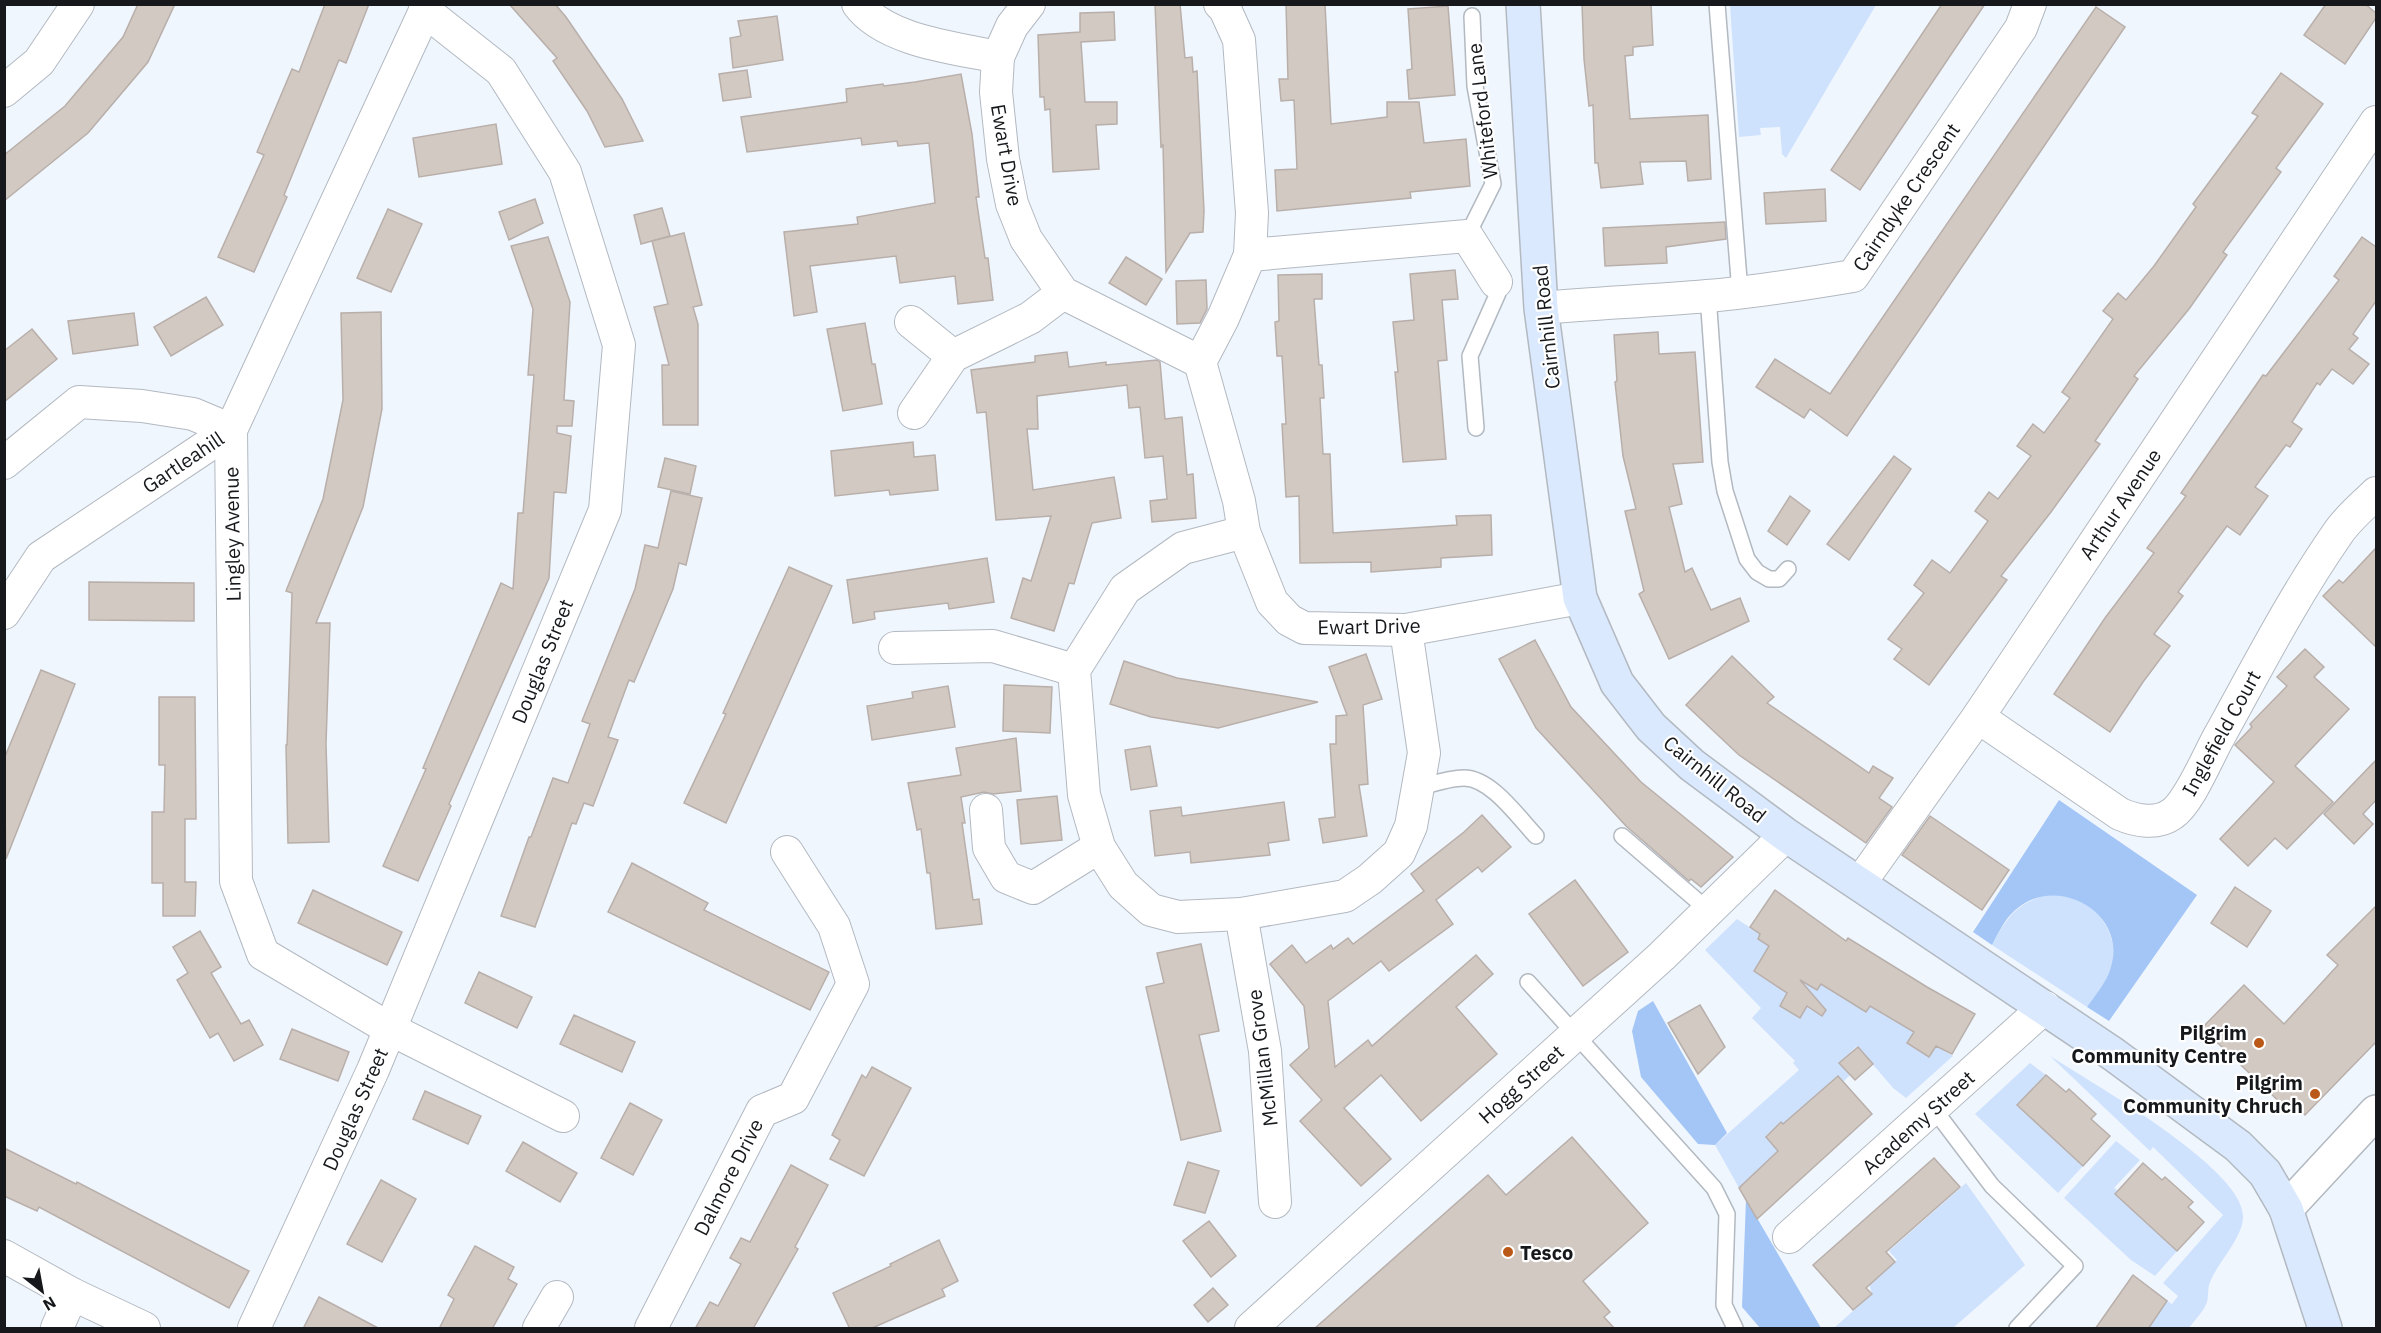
<svg xmlns="http://www.w3.org/2000/svg" width="2381" height="1333" viewBox="0 0 2381 1333" font-family="'IBM Plex Sans',sans-serif">
<rect width="100%" height="100%" fill="#f0f6fe"/>
<!-- green -->
<g fill="#cfe2fd">
<polygon points="1730,5 1876,5 1786,158 1782,154 1780,127 1760,128 1761,135 1739,137"/>
<path d="M2051 894C2057 895 2064 895 2070 896 2099 905 2120 937 2112 967 2107 982 2097 994 2087 1007L1992 945C2008 916 2017 902 2051 894Z"/>
<path d="M1737 919 1760 934 1758 939 1776 951 1763 967 1758 964 1754 970 1770 982 1790 955C1815 979 1837 994 1866 1012L1872 1003 1914 1032 1907 1044 1929 1057 1936 1046 1953 1056 1906 1098 1893 1088 1857 1046 1839 1063 1850 1075 1843 1082 1837 1076 1803 1107 1794 1136 1781 1122 1766 1136 1778 1151 1739 1188 1715 1145 1799 1070 1793 1063 1795 1061 1752 1018 1761 1008 1705 950Z"/>
<path d="M2050 1056C2090 1082 2243 1168 2243 1216 2244 1236 2219 1261 2211 1280 2207 1287 2209 1295 2207 1302 2204 1311 2194 1321 2189 1328H2148L2167 1301 2172 1304 2178 1296 2163 1283 2223 1215 2153 1147 2150 1151Z"/>
<polygon points="2030,1063 2046,1075 2018,1105 2083,1166 2058,1193 1975,1114"/>
<polygon points="2116,1141 2140,1160 2114,1188 2118,1191 2116,1194 2177,1251 2155,1276 2131,1260 2064,1198"/>
<polygon points="1966,1183 2025,1265 1953,1328 1834,1328 1872,1294 1867,1277 1872,1282 1897,1260 1889,1251"/>
</g>
<!-- forest -->
<g fill="#a3c6f7">
<path d="M2059 800 2197 895 2109 1021 2087 1007C2096 994 2107 982 2111 967 2127 914 2060 875 2019 907 2006 916 1999 932 1992 945L1973 932Z"/>
<polygon points="1653,1001 1727,1133 1715,1145 1698,1144 1641,1077 1632,1031 1638,1011"/>
<polygon points="1746,1199 1821,1328 1760,1328 1742,1307"/>
</g>
<!-- building -->
<g fill="#d2c9c3" stroke="#b9afaa" stroke-width="1.5">
<polygon points="138,4 175,4 148,62 88,133 4,201 4,155 65,106 123,37"/>
<polygon points="325,4 369,4 346,63 339,60 284,195 287,197 254,272 218,257 264,155 257,152 292,69 299,72"/>
<polygon points="509,4 555,4 566,17 622,99 643,141 605,147 587,111 553,61 557,58"/>
<polygon points="1155,4 1180,4 1185,58 1192,57 1193,72 1197,71 1204,211 1203,232 1190,233 1166,272 1163,144 1161,148"/>
<polygon points="1286,4 1325,4 1331,124 1387,117 1387,102 1419,102 1424,143 1466,139 1470,186 1410,192 1411,198 1277,211 1275,170 1297,169 1294,100 1281,101 1279,79 1288,79"/>
<polygon points="1582,4 1651,4 1653,45 1633,47 1633,55 1625,56 1630,119 1708,115 1711,179 1688,181 1686,161 1640,162 1643,184 1601,188 1598,163 1595,163 1593,105 1589,106 1584,59"/>
<polygon points="1942,4 1985,4 1860,190 1831,170"/>
<polygon points="2326,4 2365,4 2376,13 2376,18 2345,64 2304,35"/>
<polygon points="1448,6 1455,95 1409,99 1407,70 1412,69 1408,9"/>
<polygon points="2096,7 2125,27 1847,436 1810,409 1804,418 1756,387 1775,359 1830,394"/>
<polygon points="1114,12 1115,40 1081,42 1085,102 1117,102 1117,124 1096,125 1099,169 1053,172 1050,109 1045,110 1044,97 1040,97 1038,35 1080,32 1080,13"/>
<polygon points="777,16 783,60 733,68 730,38 741,36 738,21"/>
<polygon points="747,70 751,97 723,101 719,74"/>
<polygon points="2281,73 2323,104 2276,168 2281,172 2223,252 2227,255 2189,309 2134,376 2138,379 2095,441 2100,444 2051,512 2001,576 2007,580 1929,685 1894,659 1902,649 1888,639 1924,593 1914,585 1932,560 1950,573 1988,521 1975,511 1989,492 1998,499 2031,456 2017,446 2033,424 2044,433 2070,398 2062,392 2113,319 2103,311 2118,293 2126,300 2154,266 2196,207 2193,204 2258,116 2252,113"/>
<polygon points="961,74 972,134 979,197 976,197 985,258 988,258 993,300 958,304 955,276 900,283 896,256 810,266 817,312 794,316 784,232 858,224 857,217 935,203 929,143 898,146 897,141 862,145 861,138 747,152 741,117 847,102 846,89 883,84 884,86 915,82"/>
<polygon points="496,124 502,164 419,177 413,138"/>
<polygon points="1825,189 1826,221 1766,224 1764,193"/>
<polygon points="535,199 543,223 509,240 499,212"/>
<polygon points="662,208 670,236 641,244 634,215"/>
<polygon points="388,209 422,224 391,292 357,278"/>
<polygon points="1725,222 1726,239 1666,247 1667,263 1605,266 1603,228"/>
<polygon points="684,233 702,305 693,307 698,324 698,425 663,425 662,365 669,365 654,307 668,304 652,241"/>
<polygon points="548,237 570,302 564,400 574,401 572,426 557,426 557,433 571,436 566,493 554,492 549,578 449,804 451,806 418,881 383,866 426,769 423,768 501,583 513,589 518,513 523,513 534,375 528,375 533,309 511,246"/>
<polygon points="2362,237 2376,247 2376,301 2353,334 2358,338 2349,349 2369,364 2353,384 2332,369 2320,385 2317,383 2292,422 2302,429 2290,447 2286,445 2255,487 2268,496 2240,535 2227,526 2178,592 2183,596 2154,634 2170,646 2143,682 2110,732 2054,694 2105,618 2154,553 2147,548 2186,496 2181,493 2263,375 2266,376 2339,280 2334,276"/>
<polygon points="1126,257 1162,279 1146,305 1109,283"/>
<polygon points="1455,270 1458,299 1442,300 1447,360 1438,361 1446,459 1403,462 1395,372 1398,372 1393,322 1414,320 1410,274"/>
<polygon points="1322,274 1322,299 1314,299 1319,365 1322,365 1324,398 1320,398 1323,454 1330,454 1333,533 1457,525 1456,516 1491,515 1492,555 1441,558 1441,567 1371,572 1371,562 1300,563 1299,496 1286,497 1282,424 1286,424 1282,356 1277,356 1275,322 1279,321 1278,275"/>
<polygon points="1206,280 1207,309 1200,323 1177,324 1176,281"/>
<polygon points="206,297 223,325 171,356 154,327"/>
<polygon points="381,312 382,409 363,507 316,623 330,623 326,744 329,842 288,843 286,745 287,745 292,593 286,591 323,499 343,400 341,313"/>
<polygon points="134,313 138,345 73,354 68,321"/>
<polygon points="865,323 872,364 875,364 882,404 843,411 827,329"/>
<polygon points="32,329 57,359 4,402 4,351"/>
<polygon points="1658,332 1659,354 1695,352 1703,462 1673,464 1682,504 1669,507 1685,572 1692,568 1711,610 1740,598 1749,621 1669,659 1639,594 1644,591 1625,511 1636,509 1623,456 1615,382 1617,381 1614,335"/>
<polygon points="1067,352 1069,367 1106,362 1106,365 1157,360 1160,362 1165,419 1182,417 1187,475 1193,474 1196,518 1152,522 1150,501 1167,499 1163,456 1145,458 1140,407 1129,408 1127,385 1037,396 1038,429 1027,429 1033,490 1114,477 1121,518 1092,523 1074,584 1069,583 1054,631 1011,618 1023,578 1031,581 1051,516 996,520 986,412 977,413 971,370 1035,362 1035,356"/>
<polygon points="913,442 914,457 935,455 938,490 890,495 889,490 835,496 831,451"/>
<polygon points="1894,456 1911,469 1849,560 1827,544"/>
<polygon points="665,458 696,466 690,494 658,487"/>
<polygon points="671,491 702,498 686,565 679,563 673,589 634,682 629,680 608,737 618,740 593,806 584,803 576,824 572,823 535,927 501,916 529,837 531,837 553,778 568,783 590,724 582,721 635,589 645,545 658,548"/>
<polygon points="1790,496 1810,511 1787,545 1768,531"/>
<polygon points="2376,548 2376,647 2323,596 2339,580 2343,583"/>
<polygon points="987,558 994,602 949,609 948,603 874,612 875,619 853,623 847,580"/>
<polygon points="789,567 832,586 726,823 684,803 726,714 723,713"/>
<polygon points="89,582 194,583 194,621 89,620"/>
<polygon points="1535,640 1571,707 1641,782 1733,857 1701,887 1691,879 1689,881 1626,826 1536,728 1499,659"/>
<polygon points="2305,649 2324,667 2314,677 2349,709 2295,766 2333,802 2287,849 2275,838 2248,866 2220,839 2274,782 2235,745 2252,727 2250,724 2287,686 2277,677"/>
<polygon points="1366,654 1382,699 1363,705 1368,784 1359,785 1367,836 1323,843 1319,819 1335,817 1330,744 1336,744 1336,716 1347,715 1329,667"/>
<polygon points="1732,656 1774,697 1767,703 1869,773 1873,766 1893,778 1879,798 1892,807 1866,843 1739,755 1686,705"/>
<polygon points="1124,661 1177,678 1318,702 1218,728 1151,717 1110,704"/>
<polygon points="41,670 75,684 6,859 4,759"/>
<polygon points="1004,685 1052,687 1050,733 1003,731"/>
<polygon points="948,686 955,727 872,740 867,706 913,698 912,692"/>
<polygon points="159,697 195,697 196,819 185,819 185,882 196,882 195,916 163,916 163,883 152,883 152,812 164,812 165,765 159,765"/>
<polygon points="1016,738 1021,791 993,794 984,792 961,797 965,823 962,823 973,900 979,899 982,924 936,929 930,873 927,873 921,829 917,830 908,783 961,775 956,748"/>
<polygon points="1150,746 1157,786 1131,790 1125,750"/>
<polygon points="2376,760 2376,800 2363,814 2373,824 2354,844 2324,814"/>
<polygon points="1057,796 1062,840 1021,844 1017,800"/>
<polygon points="1284,802 1289,840 1268,843 1270,855 1191,863 1190,852 1155,856 1150,811 1181,807 1182,816"/>
<polygon points="1482,815 1511,847 1482,872 1478,867 1436,900 1453,924 1389,971 1381,961 1328,1001 1335,1067 1368,1040 1372,1046 1476,955 1493,974 1456,1007 1497,1054 1421,1121 1381,1075 1344,1108 1391,1159 1361,1186 1300,1121 1322,1100 1290,1065 1309,1048 1304,1006 1270,964 1292,945 1306,963 1331,945 1333,949 1348,938 1353,944 1424,891 1411,874 1464,832"/>
<polygon points="1930,816 2009,870 1982,910 1902,855"/>
<polygon points="632,863 708,903 704,910 829,972 810,1010 608,912"/>
<polygon points="1575,880 1628,952 1583,986 1529,914"/>
<polygon points="2235,887 2271,911 2247,947 2211,923"/>
<polygon points="313,890 402,932 387,965 298,923"/>
<polygon points="1775,890 1846,941 1848,938 1927,987 1975,1014 1952,1054 1936,1046 1929,1057 1907,1043 1914,1032 1870,1006 1866,1012 1821,984 1817,990 1800,980 1826,1010 1822,1016 1807,1006 1800,1018 1780,1006 1787,993 1754,971 1769,946 1758,939 1760,934 1750,927"/>
<polygon points="2376,906 2376,1042 2305,1115 2294,1104 2288,1110 2202,1028 2244,985 2284,1024 2338,965 2327,955"/>
<polygon points="200,931 221,967 211,973 241,1024 249,1020 263,1045 234,1061 218,1033 210,1038 177,980 188,973 173,947"/>
<polygon points="1201,944 1219,1031 1199,1035 1221,1131 1181,1140 1146,987 1164,983 1157,953"/>
<polygon points="479,972 532,997 517,1028 465,1003"/>
<polygon points="1700,1005 1725,1047 1698,1074 1668,1023"/>
<polygon points="574,1015 635,1042 622,1072 560,1044"/>
<polygon points="292,1029 349,1052 338,1081 280,1059"/>
<polygon points="1858,1047 1873,1064 1855,1080 1839,1063"/>
<polygon points="872,1067 911,1088 864,1176 830,1159 840,1140 832,1135 862,1075 866,1078"/>
<polygon points="2046,1075 2066,1092 2069,1089 2096,1114 2091,1119 2110,1136 2083,1166 2017,1105"/>
<polygon points="1838,1076 1872,1114 1757,1219 1739,1188 1778,1151 1766,1137 1781,1122 1783,1124"/>
<polygon points="425,1091 481,1116 468,1144 413,1119"/>
<polygon points="630,1103 662,1120 633,1175 601,1158"/>
<polygon points="1572,1137 1648,1223 1583,1281 1610,1312 1604,1317 1615,1329 1314,1329 1488,1175 1506,1195"/>
<polygon points="523,1142 577,1173 560,1202 506,1171"/>
<polygon points="4,1148 76,1184 77,1182 249,1271 229,1308 39,1207 37,1211 4,1196"/>
<polygon points="1934,1158 1960,1187 1886,1252 1895,1262 1866,1288 1872,1294 1853,1310 1813,1265"/>
<polygon points="1188,1162 1219,1171 1205,1213 1174,1205"/>
<polygon points="2143,1163 2162,1180 2165,1177 2193,1202 2188,1207 2204,1222 2177,1251 2115,1194"/>
<polygon points="791,1165 828,1185 795,1247 798,1249 754,1327 756,1329 695,1329 710,1302 718,1306 741,1264 730,1258 741,1238 750,1242"/>
<polygon points="381,1180 416,1199 382,1262 347,1244"/>
<polygon points="1209,1221 1236,1256 1211,1277 1183,1241"/>
<polygon points="939,1240 958,1281 942,1289 945,1296 870,1329 850,1329 833,1293 891,1266 890,1264"/>
<polygon points="475,1246 514,1267 508,1279 517,1284 492,1329 439,1329 454,1299 448,1295"/>
<polygon points="2133,1275 2167,1301 2148,1329 2095,1329"/>
<polygon points="1213,1288 1228,1305 1208,1322 1194,1305"/>
<polygon points="319,1297 380,1329 303,1329"/>
</g>
<g fill="none" stroke-linecap="round" stroke-linejoin="round">
<defs>
<g id="service">
<polyline points="1717,4 1740,292"/>
<polyline points="1467,236 1493,184 1475,86 1472,16"/>
<polyline points="1708,296 1720,462 1725,491 1747,559 1757,572 1769,579 1779,579 1788,569"/>
<polyline points="1476,428 1470,356 1498,293 1496,282"/>
<path d="M1418 788C1432 784 1449 778 1464 778 1491 778 1518 817 1536 836"/>
<polyline points="1622,836 1709,911"/>
<polyline points="1528,982 1714,1188 1727,1214 1724,1305 1735,1328"/>
<polyline points="1933,1108 1992,1186 2075,1266 2017,1328"/>
</g>
<g id="minor">
<polyline points="425,4 425,11 231,430 236,881 263,954 390,1029 563,1116"/>
<path d="M858 4C885 41 956 48 998 57"/>
<polyline points="1029,4 1012,26 998,57 996,92 1003,159 1012,204 1026,239 1063,293 1200,362"/>
<polyline points="1220,4 1225,9 1239,40 1252,213 1250,255 1223,318 1200,362 1239,501 1244,532 1272,602 1289,620 1304,628 1406,630 1580,598"/>
<polyline points="4,91 39,62 78,4"/>
<polyline points="1250,255 1467,236 1496,282"/>
<path d="M1541 308C1596 303 1652 301 1707 296 1756 292 1805 284 1853 276L2021 28 2030 4"/>
<polyline points="911,322 953,356"/>
<polyline points="914,413 953,356 1030,318 1063,293"/>
<polyline points="4,463 79,402 142,406 193,414 231,430"/>
<polyline points="1244,532 1183,548 1125,589 1074,670 1084,795 1099,847 1123,885 1151,910 1178,917 1241,914 1345,896 1370,879 1399,853 1411,826 1424,753 1406,630"/>
<polyline points="4,613 41,557 231,430"/>
<polyline points="895,648 993,646 1074,670"/>
<path d="M1978 717 2120 814C2136 821 2157 825 2172 814 2190 802 2209 753 2221 733 2258 666 2294 596 2338 533 2348 518 2363 506 2376 493"/>
<polyline points="986,810 989,848 1006,877 1033,888 1099,847"/>
<polyline points="1860,883 1978,717 2376,122"/>
<polyline points="1241,914 1265,1051 1275,1202"/>
<polyline points="1789,1237 2045,1007"/>
<polyline points="4,1256 72,1294 144,1328"/>
<polyline points="57,1328 72,1294"/>
<polyline points="254,1328 373,1070 605,510 619,345 565,172 501,71 425,11"/>
<polyline points="539,1328 557,1297"/>
<polyline points="651,1328 762,1111 793,1098 853,984 834,926 787,852"/>
<polyline points="1251,1328 1662,956 1786,835"/>
</g>
<polyline id="tertiary" points="2286,1209 2376,1112"/>
<polyline id="secondary" points="1523,4 1541,308 1580,598 1617,683 1651,727 1692,765 1786,835 2113,1054 2238,1146 2265,1173 2286,1209 2325,1328"/>
</defs>
<!-- service casing -->
<use href="#service" stroke="#b3b9c1" stroke-width="18"/>
<!-- minor casing -->
<use href="#minor" stroke="#b3b9c1" stroke-width="34"/>
<!-- tertiary casing -->
<use href="#tertiary" stroke="#b3b9c1" stroke-width="36"/>
<!-- secondary casing -->
<use href="#secondary" stroke="#b3b9c1" stroke-width="36"/>
<!-- service -->
<use href="#service" stroke="#fff" stroke-width="15"/>
<!-- minor -->
<use href="#minor" stroke="#fff" stroke-width="32"/>
<!-- tertiary -->
<use href="#tertiary" stroke="#fff" stroke-width="33"/>
<!-- secondary -->
<use href="#secondary" stroke="#dae9fe" stroke-width="33"/>
</g>
<!-- markers -->
<g fill="#ba5917" stroke="#fff" stroke-width="2">
<circle cx="2259" cy="1043" r="6"/>
<circle cx="2315" cy="1094" r="6"/>
<circle cx="1508" cy="1252" r="6"/>
</g>
<g text-anchor="middle" dominant-baseline="central" stroke-width="4.5" stroke-linejoin="round" paint-order="stroke">
<!-- street labels -->
<g font-size="20" fill="#16181b" stroke="#fff">
<text transform="translate(1482 111) rotate(-97)">Whiteford Lane</text>
<text transform="translate(1007 155) rotate(80)">Ewart Drive</text>
<text transform="translate(1906 197) rotate(-56)">Cairndyke Crescent</text>
<text transform="translate(1546 327) rotate(-96)">Cairnhill Road</text>
<text transform="translate(183 462) rotate(-34)">Gartleahill</text>
<text transform="translate(2120 504) rotate(-56)">Arthur Avenue</text>
<text transform="translate(232 534) rotate(-91)">Lingley Avenue</text>
<text transform="translate(1369 626) rotate(-1)">Ewart Drive</text>
<text transform="translate(542 661) rotate(-68)">Douglas Street</text>
<text transform="translate(2221 733) rotate(-61)">Inglefield Court</text>
<text transform="translate(1715 779) rotate(39)">Cairnhill Road</text>
<text transform="translate(1262 1058) rotate(-97)">McMillan Grove</text>
<text transform="translate(1521 1084) rotate(-42)">Hogg Street</text>
<text transform="translate(355 1109) rotate(-66)">Douglas Street</text>
<text transform="translate(1918 1122) rotate(-42)">Academy Street</text>
<text transform="translate(728 1177) rotate(-63)">Dalmore Drive</text>
</g>
<!-- poi labels -->
<g font-size="20" font-weight="bold" fill="#16181b" stroke="#fff" text-anchor="end">
<text x="2247" y="1032">Pilgrim<tspan x="2247" dy="23">Community Centre</tspan></text>
<text x="2303" y="1082">Pilgrim<tspan x="2303" dy="23">Community Chruch</tspan></text>
<text x="1520" y="1252" text-anchor="start">Tesco</text>
</g>
</g>
<!-- border -->
<rect width="2381" height="1333" fill="none" stroke="#16181b" stroke-width="12"/>
<!-- north arrow -->
<g transform="translate(42 1291) rotate(149)" stroke="#ffffff" stroke-width="4.5" paint-order="stroke">
<path d="M0-4.5L10 22L0 15L-10 22Z" fill="#16181b"/>
<text y="-9" font-size="16" font-weight="bold" text-anchor="middle" fill="#16181b">N</text>
</g>
</svg>
